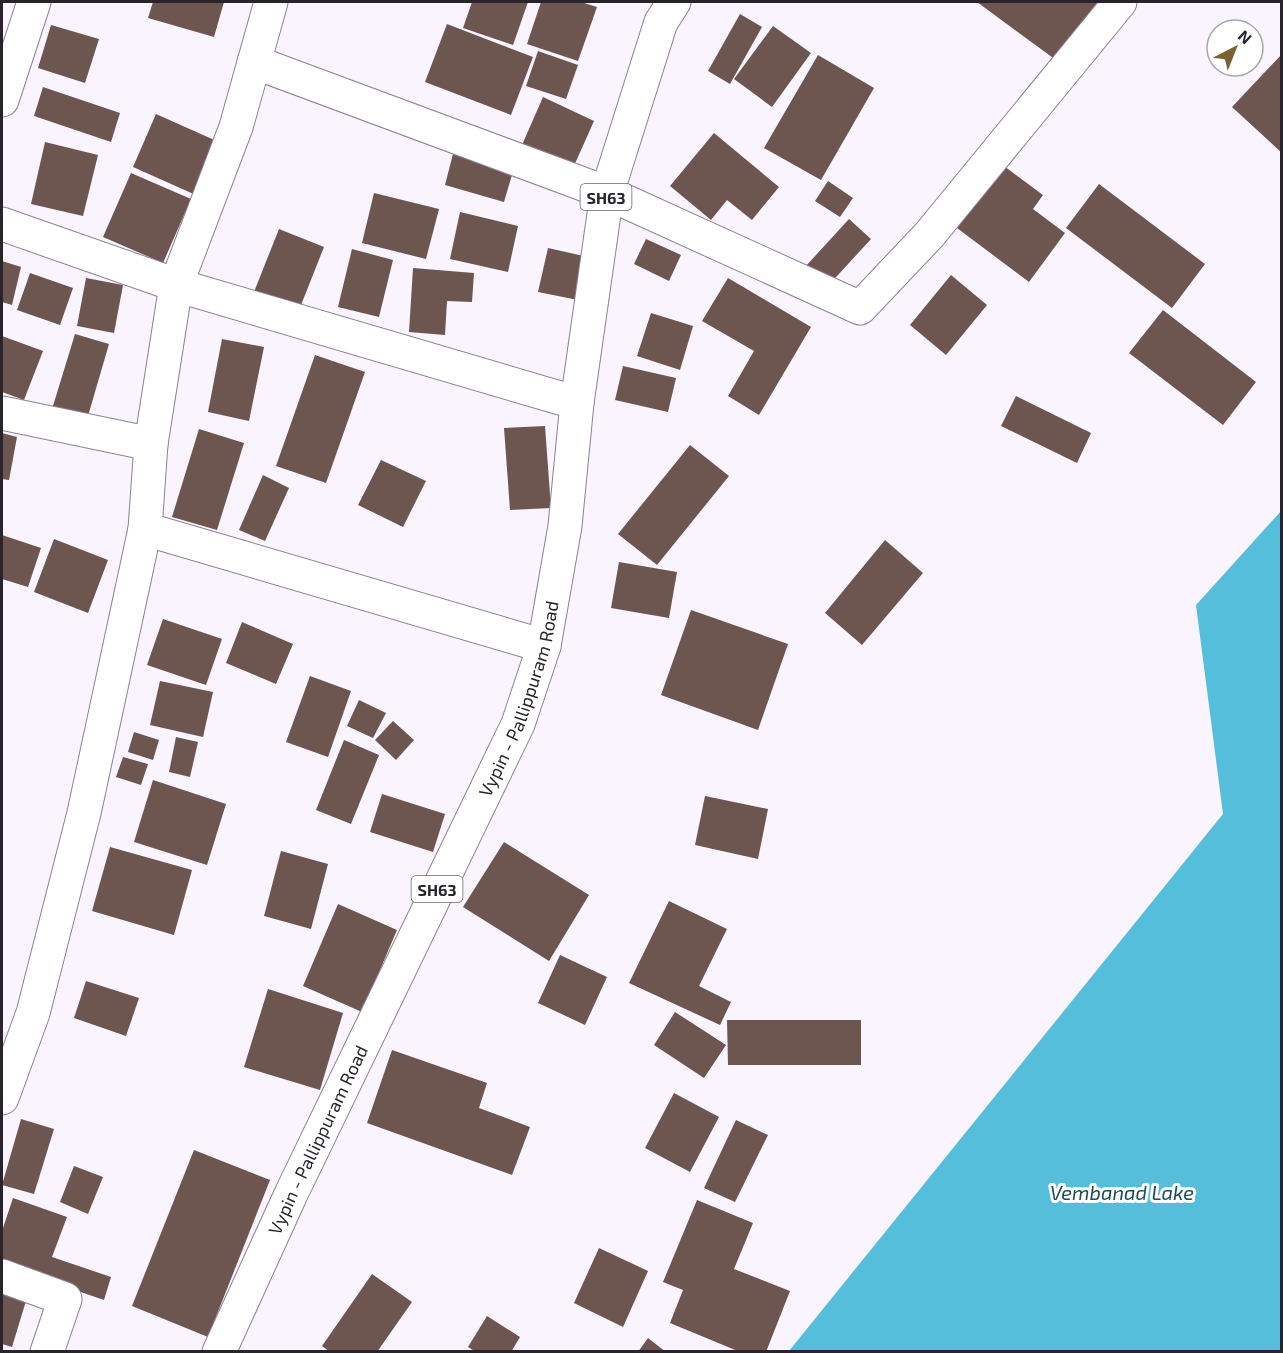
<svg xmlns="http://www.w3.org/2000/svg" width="1283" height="1353" viewBox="0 0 1283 1353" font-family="'Exo 2',sans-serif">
<rect width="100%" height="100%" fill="#f9f4fd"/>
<!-- water -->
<polygon fill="#55bedb" points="1281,511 1281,1351 789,1351 1223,814 1196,605"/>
<!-- building -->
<g fill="#6d5550">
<polygon points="153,2 224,2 214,37 148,18"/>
<polygon points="472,2 528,2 513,45 463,28"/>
<polygon points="541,2 581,2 597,7 578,61 527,44"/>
<polygon points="977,2 1105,2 1060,63"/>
<polygon points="740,14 762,27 730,84 708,71"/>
<polygon points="447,24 533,57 511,115 425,82"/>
<polygon points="51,25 99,39 85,83 38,68"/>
<polygon points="773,26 811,53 772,107 734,79"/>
<polygon points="538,51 578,65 566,99 526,86"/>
<polygon points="1282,54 1282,153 1232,107"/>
<polygon points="818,55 874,88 821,180 764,148"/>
<polygon points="43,87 120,113 111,142 34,116"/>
<polygon points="543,97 594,121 573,168 522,145"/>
<polygon points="156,114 221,143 198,196 133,167"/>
<polygon points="714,133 779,187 752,220 727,200 711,220 670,186"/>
<polygon points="45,142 98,155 83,216 31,204"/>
<polygon points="454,150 514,168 504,202 445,185"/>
<polygon points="1004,166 1043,195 1033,209 1065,233 1029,282 957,228"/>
<polygon points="131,173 191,199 163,263 103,237"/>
<polygon points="828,181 853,198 840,217 815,201"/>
<polygon points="1099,184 1205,264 1172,308 1066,228"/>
<polygon points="374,193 439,209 426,259 362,243"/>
<polygon points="460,212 518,226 508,272 450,259"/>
<polygon points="849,219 871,239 827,287 805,267"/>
<polygon points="279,229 324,247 299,310 254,292"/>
<polygon points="646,239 681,255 669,281 634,264"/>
<polygon points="548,248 588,257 578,300 538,292"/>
<polygon points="352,249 393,260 379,317 338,307"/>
<polygon points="2,261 21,267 12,305 2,302"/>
<polygon points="413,268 474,273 472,302 447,301 445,335 409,332"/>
<polygon points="30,273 73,288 60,325 17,310"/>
<polygon points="951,275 987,305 946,355 910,325"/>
<polygon points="86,278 123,285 114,333 77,326"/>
<polygon points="728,278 811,327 759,415 728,396 754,351 702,321"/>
<polygon points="1163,310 1256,382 1223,425 1129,353"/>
<polygon points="651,313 693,326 680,370 637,356"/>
<polygon points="75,334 109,344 88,416 53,406"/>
<polygon points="2,336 43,351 24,400 2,392"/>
<polygon points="222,339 264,347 249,421 208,412"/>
<polygon points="315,355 365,372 326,483 276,466"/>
<polygon points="623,366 676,378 668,412 615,400"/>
<polygon points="1016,396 1091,433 1077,463 1001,426"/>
<polygon points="545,426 551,508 510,510 504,428"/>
<polygon points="199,429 244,443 217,530 172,517"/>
<polygon points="2,433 17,437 9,480 2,479"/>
<polygon points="690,445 729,476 657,565 618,534"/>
<polygon points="381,460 426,481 403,527 358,505"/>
<polygon points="263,475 289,488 265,541 239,530"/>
<polygon points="2,535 41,548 28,587 2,579"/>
<polygon points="54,539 108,560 88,613 34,592"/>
<polygon points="885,540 923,573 862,645 825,613"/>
<polygon points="619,562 677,572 669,618 611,608"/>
<polygon points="691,610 788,644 758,730 661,695"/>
<polygon points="163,619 222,639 206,685 147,665"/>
<polygon points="242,622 293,644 276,684 226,663"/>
<polygon points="310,676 351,691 328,757 286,742"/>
<polygon points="160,681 213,692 203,737 150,725"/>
<polygon points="359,700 386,713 373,738 347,726"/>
<polygon points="393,721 414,740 396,760 375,740"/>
<polygon points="134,732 159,740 153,760 128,752"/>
<polygon points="176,737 198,742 190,777 169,772"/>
<polygon points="344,740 379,755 351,824 316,810"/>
<polygon points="123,757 148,764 141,785 116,777"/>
<polygon points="153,780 226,804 207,865 134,842"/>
<polygon points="382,794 445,814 433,852 370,832"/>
<polygon points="705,796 768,809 758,859 695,845"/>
<polygon points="504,842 589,895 549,961 463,907"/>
<polygon points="110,847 192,870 174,935 92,911"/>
<polygon points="281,851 328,864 311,929 264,916"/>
<polygon points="669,901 727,929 699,986 731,1002 720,1025 629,983"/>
<polygon points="338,904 397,930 362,1012 303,986"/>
<polygon points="560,955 607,977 585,1025 538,1003"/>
<polygon points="86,981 139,998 126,1036 74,1018"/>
<polygon points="268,989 343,1013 320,1090 244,1067"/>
<polygon points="675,1012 726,1045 704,1078 654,1045"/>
<polygon points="727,1020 861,1020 861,1065 728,1065"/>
<polygon points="392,1050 487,1083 479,1108 530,1127 512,1175 367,1123"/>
<polygon points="674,1093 719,1117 690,1172 645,1148"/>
<polygon points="21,1119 54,1129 34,1194 2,1185"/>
<polygon points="736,1120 768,1135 735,1202 704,1188"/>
<polygon points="194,1150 270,1180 208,1337 132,1306"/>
<polygon points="74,1166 103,1177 88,1214 60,1202"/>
<polygon points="13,1198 67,1217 52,1257 111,1277 104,1300 2,1265 2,1231"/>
<polygon points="697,1200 753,1223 734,1269 790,1291 766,1352 740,1352 670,1323 683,1290 663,1282"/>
<polygon points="599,1248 648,1271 623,1327 574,1303"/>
<polygon points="372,1274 412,1302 377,1352 330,1352 322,1346"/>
<polygon points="2,1282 29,1291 12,1347 2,1344"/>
<polygon points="487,1316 520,1337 511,1352 476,1352 468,1347"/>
<polygon points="648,1338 666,1352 638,1352"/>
</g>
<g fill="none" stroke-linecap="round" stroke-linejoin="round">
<defs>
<g id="minor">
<polyline points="254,62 607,193 860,308 930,234 1120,2"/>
<polyline points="2,100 34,2"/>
<polyline points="2,413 151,444"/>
<polyline points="145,529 544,646"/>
<polyline points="2,1098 33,1013 84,813 145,529 151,444 176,285 236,127 271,2"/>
<polyline points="2,1276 65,1299 47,1352"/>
</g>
<polyline id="secondary" points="2,224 176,285 577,403"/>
<g id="primary">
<path id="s1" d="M219 1352 291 1194 518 724 544 646 565 526 577 403 607 193 661 22 674 2"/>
</g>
</defs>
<!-- minor casing -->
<use href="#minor" stroke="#8d8094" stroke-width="35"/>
<!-- secondary casing -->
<use href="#secondary" stroke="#8d8094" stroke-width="35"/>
<!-- primary casing -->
<use href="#primary" stroke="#8d8094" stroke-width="35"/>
<!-- minor -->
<use href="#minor" stroke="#fff" stroke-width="33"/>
<!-- secondary -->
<use href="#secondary" stroke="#fff" stroke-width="33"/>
<!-- primary -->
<use href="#primary" stroke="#fff" stroke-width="33"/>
</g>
<g text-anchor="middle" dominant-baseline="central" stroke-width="6" stroke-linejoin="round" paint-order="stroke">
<!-- shield labels -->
<g fill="#fff" stroke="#69666b" stroke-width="1.5">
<rect x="580.5" y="184" width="51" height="26" rx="4.5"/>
<rect x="411.5" y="876" width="51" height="26" rx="4.5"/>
</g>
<g font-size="16" font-weight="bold" fill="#29242c">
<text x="606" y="197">SH63</text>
<text x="437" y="889">SH63</text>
</g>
<!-- street labels -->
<g font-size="18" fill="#29242c" stroke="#fff">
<text stroke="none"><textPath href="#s1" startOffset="720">Vypin - Pallippuram Road</textPath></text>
<text stroke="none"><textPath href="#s1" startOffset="234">Vypin - Pallippuram Road</textPath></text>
</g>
<!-- water labels -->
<g font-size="20" font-style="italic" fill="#1c4a56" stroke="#fff">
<text x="1122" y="1192">Vembanad Lake</text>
</g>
</g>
<!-- border -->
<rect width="1283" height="1353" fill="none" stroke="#29242c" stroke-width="6"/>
<!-- north arrow -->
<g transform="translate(1235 48) rotate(42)"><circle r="28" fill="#ffffff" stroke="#a9a7ab" stroke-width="1.5"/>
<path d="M0-4.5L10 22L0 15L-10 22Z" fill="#7c6133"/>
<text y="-9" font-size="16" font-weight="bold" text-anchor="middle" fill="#29242c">N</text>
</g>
</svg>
